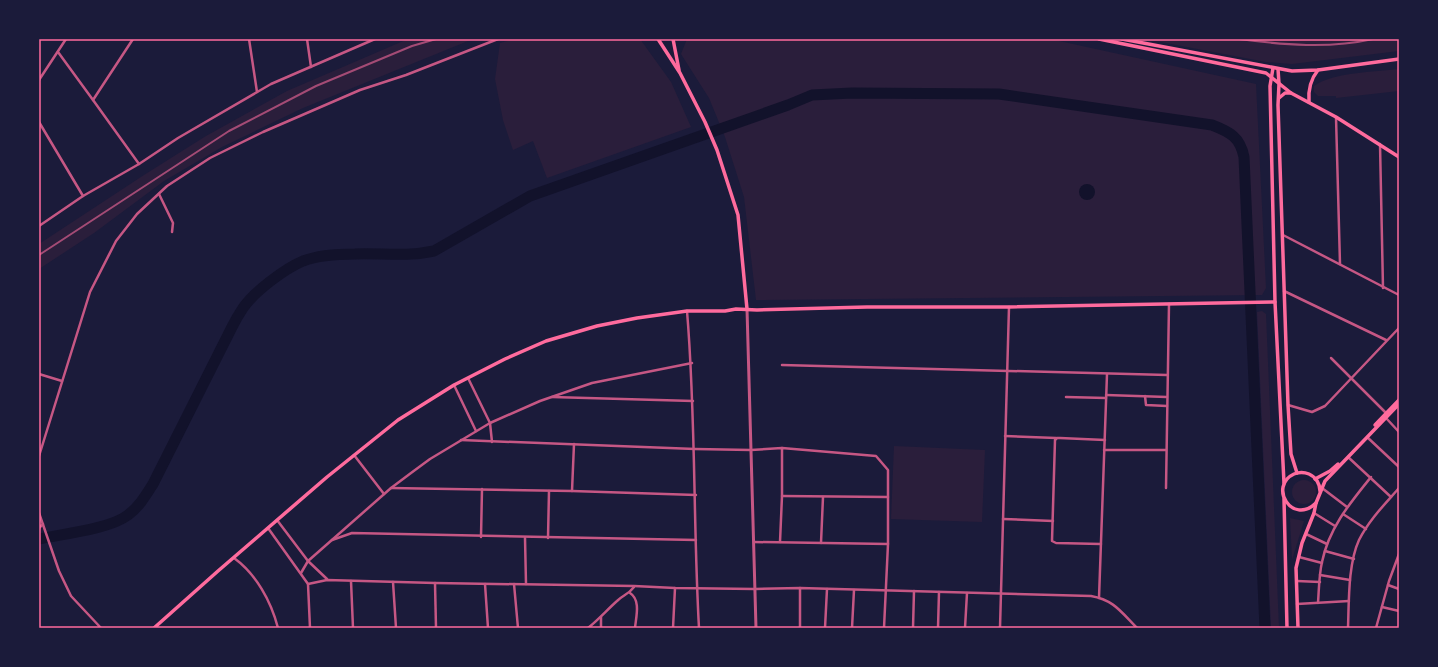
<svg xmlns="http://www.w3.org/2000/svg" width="1438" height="667" viewBox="0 0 1438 667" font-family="'Exo 2',sans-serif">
<rect width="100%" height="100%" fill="#1b1b3a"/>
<!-- green -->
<g fill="#2a1e3b">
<polygon points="408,39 473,39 303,108 222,147 164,181 94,233 39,269 39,244 144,175 206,136 287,91"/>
<polygon points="514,39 640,39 671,82 691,127 547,178 533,141 513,150 503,120 495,79 500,43"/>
<path d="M687 39H1050L1256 84 1266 288 1262 295C1094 297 925 298 756 300L744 197 725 137 709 98 681 54Z"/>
<polygon points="1145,39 1399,39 1399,51 1292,64 1266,62"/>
<path d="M1399 69V91L1336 98V96H1318L1314 92V86C1334 72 1374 72 1399 69Z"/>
<polygon points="1262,311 1266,314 1279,628 1271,628 1257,312"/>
<polygon points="894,446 985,450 982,522 891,519"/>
<circle cx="1304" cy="492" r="12"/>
<polygon points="1290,518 1304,521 1292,560"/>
</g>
<!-- water -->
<circle fill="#12122b" cx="1087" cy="192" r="8"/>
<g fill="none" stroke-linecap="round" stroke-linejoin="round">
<!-- river -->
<path stroke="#12122b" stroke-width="11" d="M39 539C62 534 110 529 128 515 139 507 146 495 153 484L232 327C235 321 239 314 243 308 254 292 284 269 303 261 319 255 338 254 355 254 383 253 406 257 434 251L530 196 788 105 812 95 852 93 999 94 1212 125C1230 132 1240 137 1244 157L1265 628"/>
<!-- minor -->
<g stroke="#c65784" stroke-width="2.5">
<polyline points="249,39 257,92"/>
<polyline points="307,39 311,67"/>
<polyline points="58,52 93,100 133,39"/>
<polyline points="39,80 66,39"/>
<polyline points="93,100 139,164"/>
<polyline points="1336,117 1340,264"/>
<polyline points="39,122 83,196"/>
<polyline points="1380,144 1383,288"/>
<polyline points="159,194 173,223 172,232"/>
<polyline points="39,226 83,196 139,164 178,138 271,84 375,39"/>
<polyline points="1283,235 1399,295"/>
<polyline points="1284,291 1386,340"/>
<path d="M687 311C696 417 693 522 699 628"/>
<polyline points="1331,358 1386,413"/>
<polyline points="782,365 1167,375"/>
<polyline points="39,374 62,381"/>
<polyline points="468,378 490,423 492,442"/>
<polyline points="454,385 476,431"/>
<polyline points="1106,395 1167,397"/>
<polyline points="1145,396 1146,405 1167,406"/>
<polyline points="552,397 693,401"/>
<polyline points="1066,397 1106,398"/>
<polyline points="1288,405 1312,412 1325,406 1399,328"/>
<polyline points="1386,418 1399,432"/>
<polyline points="1005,436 1056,438"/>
<polyline points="1367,437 1399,467"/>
<polyline points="461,440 695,449 751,450 782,448 876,456 888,470 888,544 884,628"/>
<polyline points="1104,450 1166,450"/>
<polyline points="354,455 384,494"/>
<polyline points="39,456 90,292 116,241 137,214 167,186 210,158 263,132 360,90 406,75 498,39"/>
<polyline points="1348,457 1391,497"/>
<polyline points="391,488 572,491 696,495"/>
<polyline points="1166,488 1169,304"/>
<polyline points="1322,488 1347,507"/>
<polyline points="572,491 574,444"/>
<polyline points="782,496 888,497"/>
<polyline points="39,513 59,571 71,596 101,628"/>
<polyline points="1314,513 1335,526"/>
<polyline points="1343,514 1366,529"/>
<polyline points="1003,519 1053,521"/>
<polyline points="277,520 308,561 327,579"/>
<polyline points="39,528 43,524"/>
<polyline points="268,528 308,584 310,628"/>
<polyline points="1306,534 1327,544"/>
<polyline points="481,537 482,489"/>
<polyline points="525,538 526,584"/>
<polyline points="548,538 549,491"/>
<polyline points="332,540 352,533 696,540"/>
<polyline points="754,542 888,544"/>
<polyline points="780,542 782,496 782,448"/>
<polyline points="821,543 823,497"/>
<polyline points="1101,544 1056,543 1052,541 1055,440 1057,438 1060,438 1105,440"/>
<polyline points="1325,551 1354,559"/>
<polyline points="1299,557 1322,563"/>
<path d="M234 558C256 574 271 601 278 628"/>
<polyline points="301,573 308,561 391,488 411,473 430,459 490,423 540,401 592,383 692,363"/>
<polyline points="1320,575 1350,580"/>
<polyline points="351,581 353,628"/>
<polyline points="1297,581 1320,582"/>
<polyline points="393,582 396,628"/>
<polyline points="435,583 436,628"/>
<path d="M308 584 327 580 435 583 634 586 675 588 755 589 800 588 1091 596C1114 600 1121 612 1137 628"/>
<polyline points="485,584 488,628"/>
<polyline points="514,584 518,628"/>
<polyline points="1388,585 1399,589"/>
<path d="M630 593C641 600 636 617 635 628"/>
<polyline points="1099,598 1107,374"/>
<path d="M1318 603C1319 589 1319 575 1322 562 1329 528 1350 503 1371 477"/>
<polyline points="1297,604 1349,601"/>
<polyline points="1382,607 1399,611"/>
<path d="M588 628C598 620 607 610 617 601 623 595 628 595 634 587"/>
<polyline points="601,628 601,617"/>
<polyline points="673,628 675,588"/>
<polyline points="800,628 800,588"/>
<polyline points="825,628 827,589"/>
<polyline points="852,628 854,590"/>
<polyline points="913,628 914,591"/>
<polyline points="938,628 939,592"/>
<polyline points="965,628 967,593"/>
<polyline points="1000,628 1009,307"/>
<path d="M1348 628C1349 601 1348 564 1359 540 1369 520 1385 504 1399 488"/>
<polyline points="1376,628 1389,581 1399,554"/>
</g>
<!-- tertiary -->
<polyline stroke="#c65784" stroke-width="3" points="747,309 756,628"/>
<!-- secondary -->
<g stroke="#ff6b9d" stroke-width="3.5">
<polyline points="658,39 680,73 705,122 717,150 738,215 747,309"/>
<polyline points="673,39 679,70"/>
<polyline points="1099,39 1266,73 1291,93 1336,117 1399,157"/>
<polyline points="1122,39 1292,71 1318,70 1399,59"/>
<polyline points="1273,68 1270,86 1275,302 1284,483"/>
<polyline points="1278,69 1279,84 1278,105 1288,405 1291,454 1297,473"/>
<polyline points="1279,98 1285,93 1291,93"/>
<path d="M1309 102C1308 90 1310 80 1318 70"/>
<polyline points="1375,425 1399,400"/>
<polyline points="1315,479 1330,471 1338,464"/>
<polyline points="1284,499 1287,628"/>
<path d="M1316 503C1292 526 1268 486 1294 474 1299 472 1304 472 1309 474 1316 477 1320 484 1320 491"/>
<polyline points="154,628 218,571 327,477 398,420 454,385 505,359 546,341 597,326 637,318 687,311 725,311 736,309 757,310 867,307 1009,307 1275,302"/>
<polyline points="1298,628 1296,568 1302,543 1314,513 1316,503 1325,481 1399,404"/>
</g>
<!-- rail -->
<g stroke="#a44b75" stroke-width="2">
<path d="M1239 39C1284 45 1329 49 1373 39"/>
<polyline points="39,255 229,131 316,86 412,46 436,39"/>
</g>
</g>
<!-- border -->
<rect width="1438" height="667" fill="none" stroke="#1b1b3a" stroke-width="80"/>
<rect x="40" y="40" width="1358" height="587" fill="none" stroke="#ff6b9d" stroke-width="1.5"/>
</svg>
